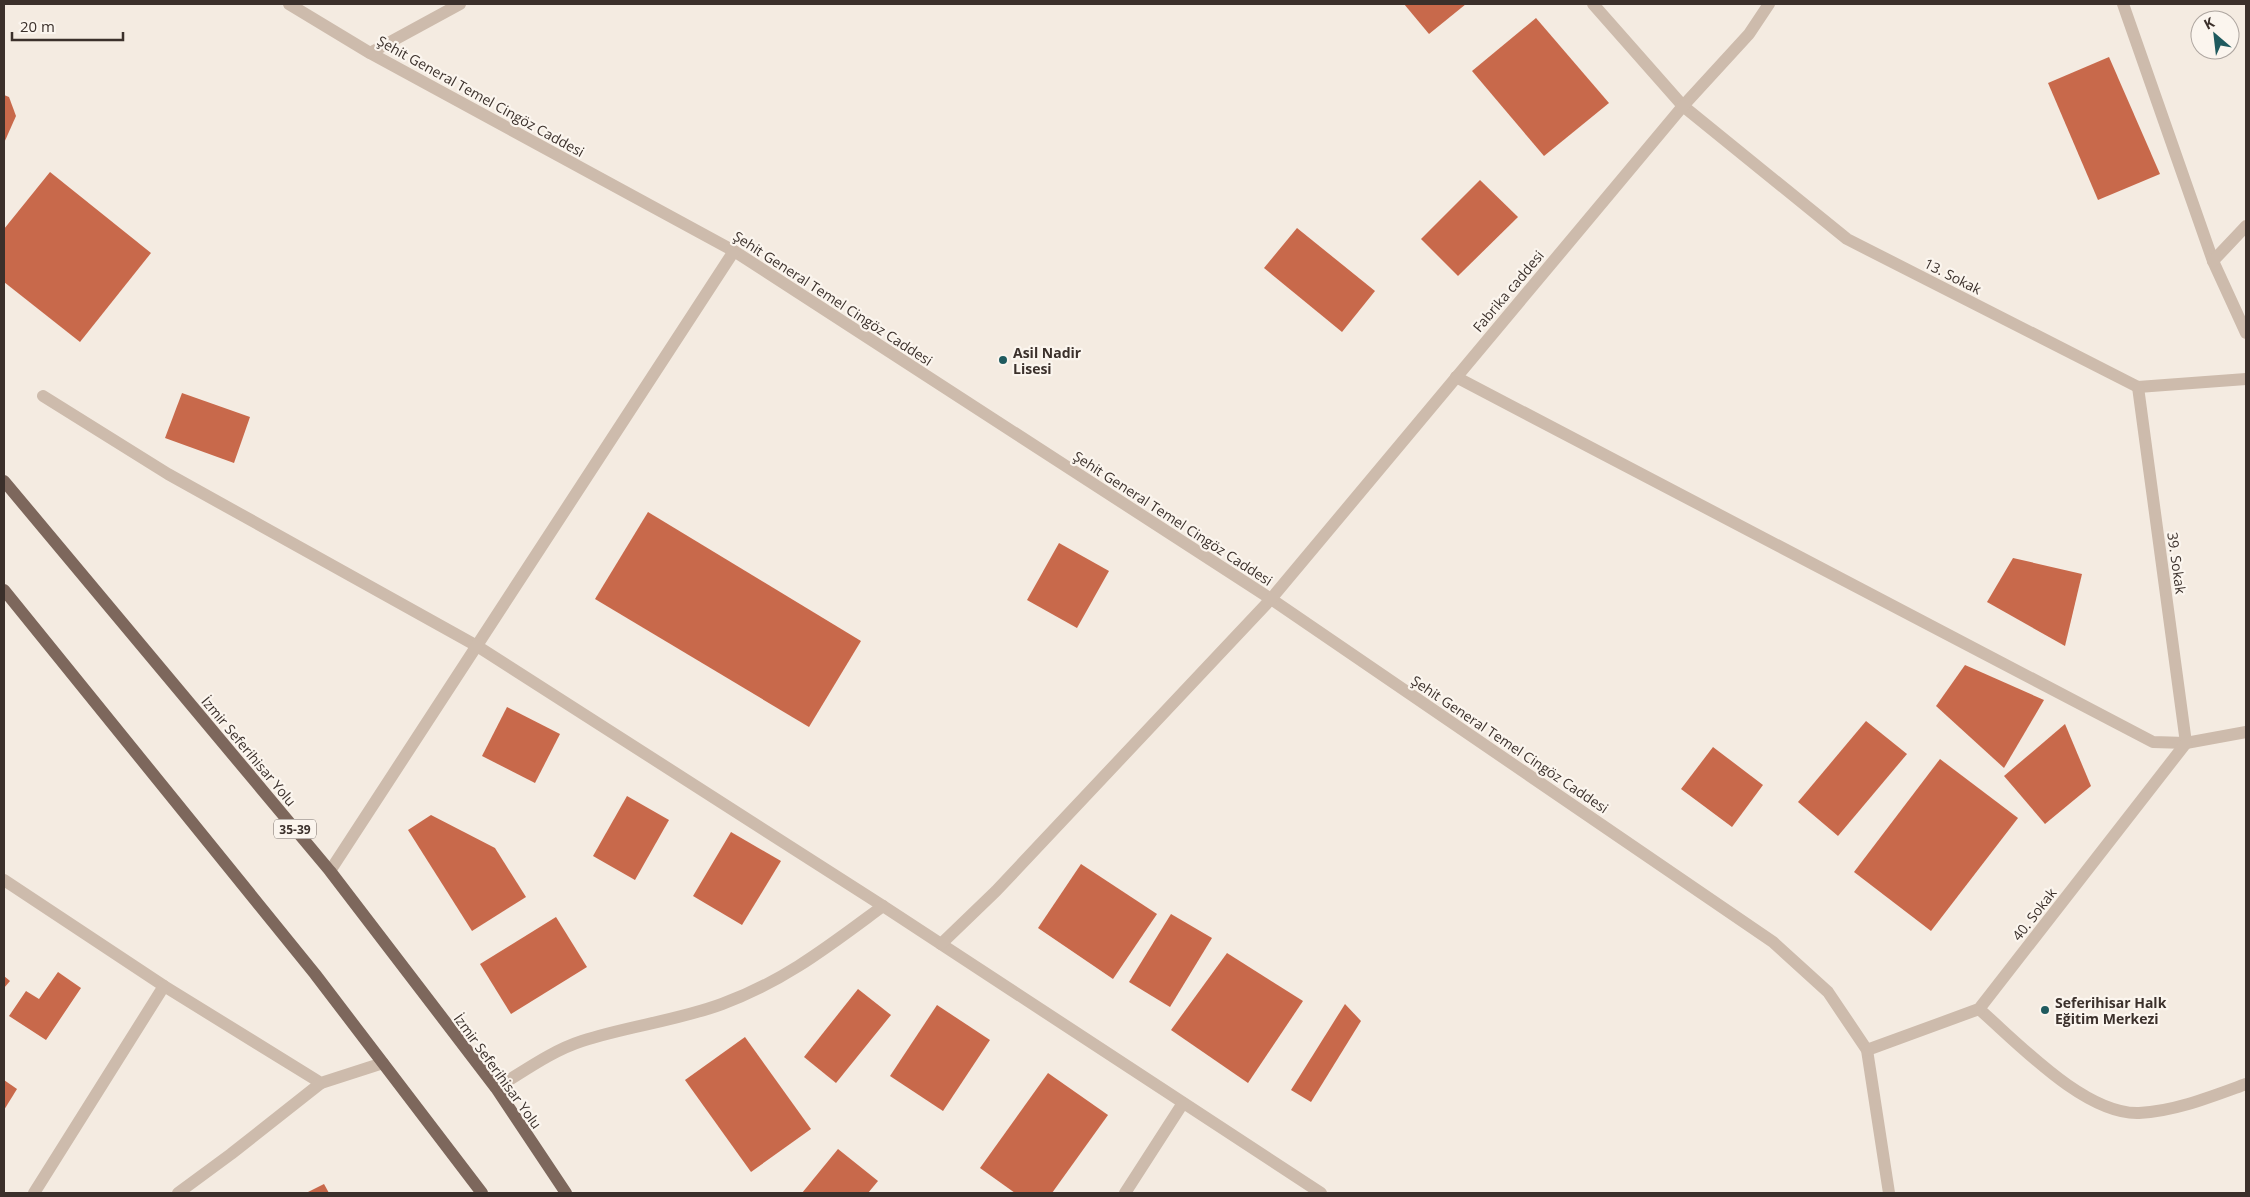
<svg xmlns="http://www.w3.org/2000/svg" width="2250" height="1197" viewBox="0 0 2250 1197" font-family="'Open Sans',sans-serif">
<rect width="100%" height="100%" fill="#f4ebe1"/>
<!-- building -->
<g fill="#c8694b">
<polygon points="1404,4 1466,4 1429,34"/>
<polygon points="1536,18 1609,103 1544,156 1472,71"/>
<polygon points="2109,57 2160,174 2098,200 2048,83"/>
<polygon points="4,95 9,97 16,116 4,143"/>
<polygon points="50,172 151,253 80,342 4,282 4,229"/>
<polygon points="1480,180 1518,217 1458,276 1421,239"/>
<polygon points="1297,228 1375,291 1342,332 1264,268"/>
<polygon points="182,393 250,417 234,463 165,438"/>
<polygon points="648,512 861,641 809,727 595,599"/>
<polygon points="1059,543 1109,571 1077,628 1027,600"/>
<polygon points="2013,558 2082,574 2065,646 1987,602"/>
<polygon points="1965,665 2044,700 2004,768 1936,706"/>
<polygon points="507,707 560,734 535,783 482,756"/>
<polygon points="1866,721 1907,754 1838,836 1798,802"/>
<polygon points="2065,724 2091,786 2045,824 2004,776"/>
<polygon points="1713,747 1763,785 1732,827 1681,789"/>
<polygon points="1940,759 2018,818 1931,931 1854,872"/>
<polygon points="627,796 669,820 635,880 593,856"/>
<polygon points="431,815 495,848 526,897 472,931 408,830"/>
<polygon points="731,832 781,861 742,925 693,896"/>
<polygon points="1081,864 1157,914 1113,979 1038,928"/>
<polygon points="1171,914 1212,938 1170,1007 1129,982"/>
<polygon points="556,917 587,967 511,1014 480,964"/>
<polygon points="1227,953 1303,1001 1248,1083 1171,1030"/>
<polygon points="58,972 81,988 46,1040 9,1016 26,991 39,999"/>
<polygon points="4,976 10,981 4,988"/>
<polygon points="858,989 891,1015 836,1083 804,1057"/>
<polygon points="1345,1004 1361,1021 1311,1102 1291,1090"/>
<polygon points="937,1005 990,1040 943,1111 890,1076"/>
<polygon points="745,1037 811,1129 751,1172 685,1080"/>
<polygon points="1048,1073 1108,1115 1052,1193 1015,1193 980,1168"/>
<polygon points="4,1080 17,1089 4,1110"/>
<polygon points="838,1149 878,1181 868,1193 802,1193"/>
<polygon points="324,1184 329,1193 306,1193"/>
</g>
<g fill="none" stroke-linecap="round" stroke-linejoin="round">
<!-- street -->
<g stroke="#cdbbac" stroke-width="12">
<polyline points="289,4 370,53 734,251 1271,599 1773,942 1828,992 1867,1050 1889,1193"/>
<polyline points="1593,4 1683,106 1847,239 2138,387 2246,379"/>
<polyline points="2123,4 2213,261 2246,333"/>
<polyline points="370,53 460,4"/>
<polyline points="2213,261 2246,226"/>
<polyline points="1456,377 2153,742 2186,743 2246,732"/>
<polyline points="2138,387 2186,743"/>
<polyline points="43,396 168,474 477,646 883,906 1321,1193"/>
<polyline points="330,871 734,251"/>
<polyline points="4,880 164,986"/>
<polyline points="941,944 996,891 1271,599 1683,106 1749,34 1769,4"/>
<path d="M1979 1009C2018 1043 2085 1115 2139 1113 2176 1111 2213 1096 2246 1084"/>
<polyline points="1867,1050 1979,1009 2186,743"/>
<path d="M496 1088C523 1072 551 1051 582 1041 628 1026 676 1021 722 1004 785 981 830 945 883 906"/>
<polyline points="34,1193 164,986 321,1083 383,1063"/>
<polyline points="178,1193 231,1154 321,1083"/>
<polyline points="1125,1193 1183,1103"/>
</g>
<!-- primary -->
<g stroke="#7d675c" stroke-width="12">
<polyline points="4,481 330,871 496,1088 566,1193"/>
<polyline points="4,590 315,974 482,1193"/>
</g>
</g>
<!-- markers -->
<g fill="#1f5a5e" stroke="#fbf5ee" stroke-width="2">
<circle cx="1003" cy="360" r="5"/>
<circle cx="2045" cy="1010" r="5"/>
</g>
<g text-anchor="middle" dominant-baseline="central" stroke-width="4.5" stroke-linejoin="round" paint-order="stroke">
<!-- shield labels -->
<rect fill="#fbf5ee" stroke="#756b66" stroke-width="1" x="274" y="819.5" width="42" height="19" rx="4"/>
<g font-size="12" font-weight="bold" fill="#3b302b">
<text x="295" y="829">35-39</text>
</g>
<!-- street labels -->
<g font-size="14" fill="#3b302b" stroke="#fbf5ee">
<text transform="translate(481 96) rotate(29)">Şehit General Temel Cingöz Caddesi</text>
<text transform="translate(1953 276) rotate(27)">13. Sokak</text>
<text transform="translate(1508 291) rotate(-50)">Fabrika caddesi</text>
<text transform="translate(833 298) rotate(33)">Şehit General Temel Cingöz Caddesi</text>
<text transform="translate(1173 518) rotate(33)">Şehit General Temel Cingöz Caddesi</text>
<text transform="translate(2177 563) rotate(82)">39. Sokak</text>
<text transform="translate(1510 744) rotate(34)">Şehit General Temel Cingöz Caddesi</text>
<text transform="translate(249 751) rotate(50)">İzmir Seferihisar Yolu</text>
<text transform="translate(2034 914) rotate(-52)">40. Sokak</text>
<text transform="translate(498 1071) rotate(54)">İzmir Seferihisar Yolu</text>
</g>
<!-- poi labels -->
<g font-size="14" font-weight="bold" fill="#3b302b" stroke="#fbf5ee" text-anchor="start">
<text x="1013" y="352">Asil Nadir<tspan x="1013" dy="16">Lisesi</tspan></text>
<text x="2055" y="1002">Seferihisar Halk<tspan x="2055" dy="16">Eğitim Merkezi</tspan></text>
</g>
</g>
<!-- border -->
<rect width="2250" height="1197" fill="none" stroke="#3b302b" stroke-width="10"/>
<!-- north arrow -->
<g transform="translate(2215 35) rotate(332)"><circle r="24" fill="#fbf5ee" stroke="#aea6a0"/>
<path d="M0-4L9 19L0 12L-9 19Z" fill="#1f5a5e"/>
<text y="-8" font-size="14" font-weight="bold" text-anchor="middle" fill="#3b302b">K</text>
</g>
<!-- scale -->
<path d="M12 32v8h111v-8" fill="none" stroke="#3b302b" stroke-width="2.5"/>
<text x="20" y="32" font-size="15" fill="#3b302b" stroke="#fbf5ee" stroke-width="4" paint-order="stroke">20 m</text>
</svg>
